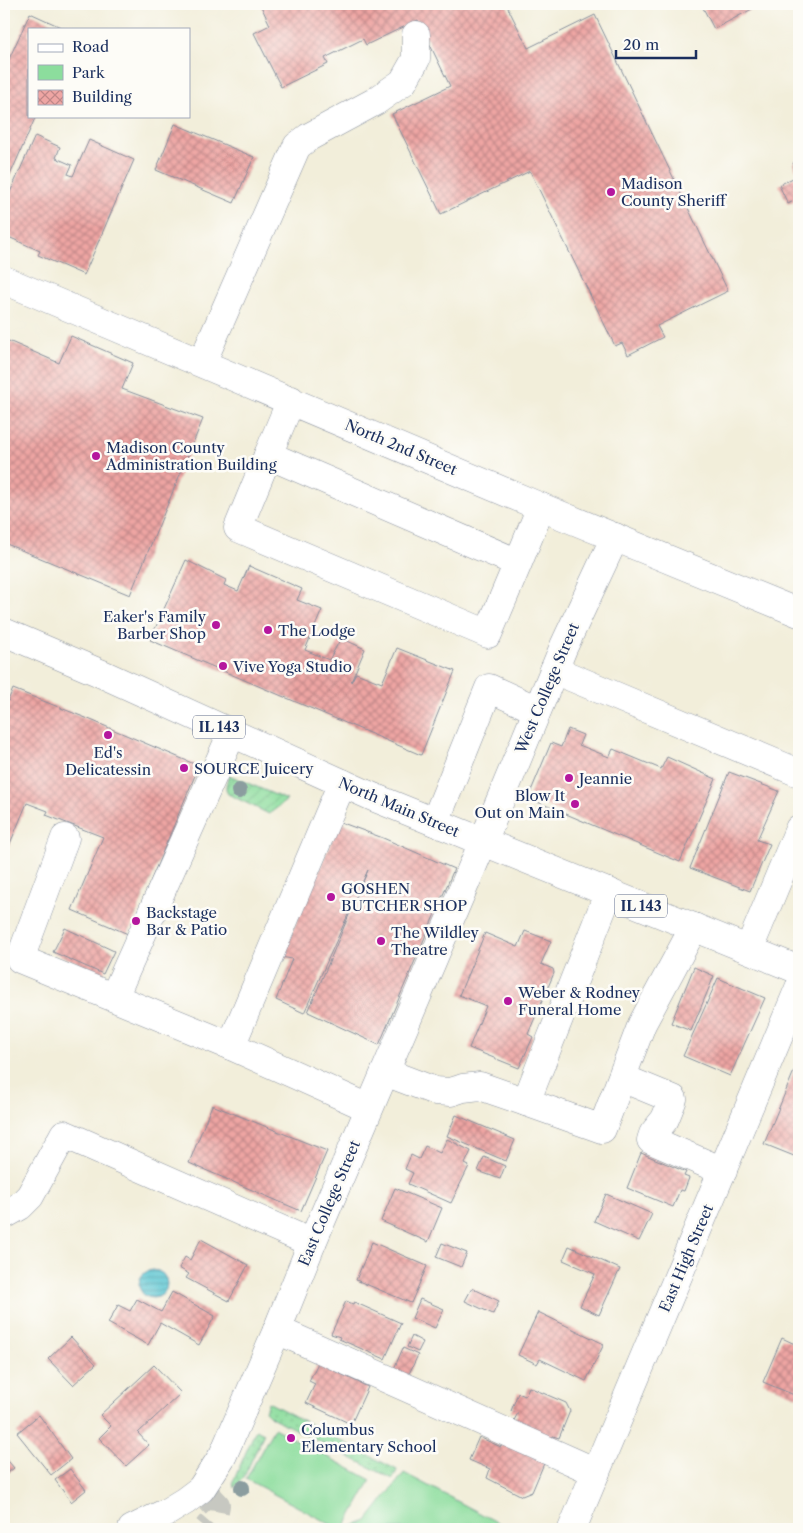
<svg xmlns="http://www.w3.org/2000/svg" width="803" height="1533" viewBox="0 0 803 1533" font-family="'Libre Caslon Text',serif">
<defs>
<pattern id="grass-dots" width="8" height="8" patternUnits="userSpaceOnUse" patternTransform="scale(1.25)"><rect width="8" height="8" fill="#8cdd9d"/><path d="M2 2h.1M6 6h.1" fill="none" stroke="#78be8a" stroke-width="1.8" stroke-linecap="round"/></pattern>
<pattern id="garden-furrows" width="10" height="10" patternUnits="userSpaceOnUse" patternTransform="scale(1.25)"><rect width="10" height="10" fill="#8cdd9d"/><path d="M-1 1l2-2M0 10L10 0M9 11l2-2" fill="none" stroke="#78be8a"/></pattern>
<pattern id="water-rules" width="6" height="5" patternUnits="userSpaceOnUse" patternTransform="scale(1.25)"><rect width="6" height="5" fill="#59c5d1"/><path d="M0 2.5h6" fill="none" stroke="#49a0ad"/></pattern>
<pattern id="building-cross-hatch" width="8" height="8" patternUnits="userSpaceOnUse" patternTransform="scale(1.25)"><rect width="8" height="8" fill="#eea5a3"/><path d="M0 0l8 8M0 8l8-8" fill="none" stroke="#c08788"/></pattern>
</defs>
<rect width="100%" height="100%" fill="#fdfcf7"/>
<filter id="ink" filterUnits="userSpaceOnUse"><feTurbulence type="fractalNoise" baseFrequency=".02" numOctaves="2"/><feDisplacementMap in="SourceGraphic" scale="10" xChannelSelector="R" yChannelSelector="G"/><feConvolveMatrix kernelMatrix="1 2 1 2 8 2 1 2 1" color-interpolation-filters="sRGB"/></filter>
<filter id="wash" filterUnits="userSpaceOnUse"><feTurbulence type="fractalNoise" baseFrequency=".0096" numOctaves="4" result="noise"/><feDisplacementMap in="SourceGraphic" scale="20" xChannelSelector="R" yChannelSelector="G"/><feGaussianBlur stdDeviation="1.12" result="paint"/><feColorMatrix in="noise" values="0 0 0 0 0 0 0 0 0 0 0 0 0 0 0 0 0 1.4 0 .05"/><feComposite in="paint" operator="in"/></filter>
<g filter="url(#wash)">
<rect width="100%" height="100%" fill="#f2eeda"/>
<!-- grass -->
<g fill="url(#grass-dots)" stroke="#54867e">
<polygon points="268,1402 397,1470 393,1479 271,1417 265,1411"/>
<polygon points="256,1429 264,1433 244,1477 234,1488 233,1482"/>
</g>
<!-- park -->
<g fill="#8cdd9d" stroke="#54867e">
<polygon points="274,1428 371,1480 344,1529 339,1529 246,1479"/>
<polygon points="404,1473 510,1529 348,1529 348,1528 367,1521"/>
</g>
<!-- garden -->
<path fill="url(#garden-furrows)" stroke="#54867e" d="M229 775 287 800 269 814 228 794C224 787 227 782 229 775Z"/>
<!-- water -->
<circle fill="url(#water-rules)" stroke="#3a7a98" cx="153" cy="1284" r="14"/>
<g id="blocks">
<!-- building -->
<g fill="url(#building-cross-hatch)">
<polygon points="260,4 506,4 528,48 595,15 728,291 657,326 663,337 628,355 622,343 615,346 530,171 441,214 392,114 450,86 418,20 366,45 363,39 325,58 328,64 281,87 254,33 270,25"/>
<polygon points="701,4 750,4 752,9 714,29"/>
<polygon points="30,13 65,29 29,29 29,116 36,116 4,189 4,70"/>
<polygon points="175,124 254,157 234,203 156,170"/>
<polygon points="35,136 60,147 56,158 72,165 68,174 73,176 89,140 134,160 84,275 38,255 40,251 4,235 4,206"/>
<polygon points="799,160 799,175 793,163"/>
<polygon points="799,175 799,198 788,204 779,185"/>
<polygon points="71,336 133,363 122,389 203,419 130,595 4,543 4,339 59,363"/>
<polygon points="186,560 226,580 224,585 238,591 249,566 302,589 297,600 322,610 305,650 329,660 341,638 365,649 351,682 356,673 382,683 397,648 455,671 421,755 150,640"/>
<polygon points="13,689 86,718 199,766 128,934 72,910 103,837 46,815 48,811 27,803 9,846 4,844 4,710"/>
<polygon points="568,729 583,735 579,745 609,757 613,749 661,769 667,757 716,779 680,862 528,798 551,743 561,747"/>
<polygon points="729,772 779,791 757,840 770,844 750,891 690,868"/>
<polygon points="340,822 383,838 454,869 379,1045 308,1012 368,870 304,1013 276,1000 292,959 281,957"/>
<polygon points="65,928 114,951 103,974 53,952"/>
<polygon points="525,931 551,941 541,964 553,969 554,973 528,1034 533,1037 519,1068 469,1048 486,1006 459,995 485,933 518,947"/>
<polygon points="694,967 714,976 691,1031 671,1023"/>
<polygon points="718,978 765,998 730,1076 683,1056"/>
<polygon points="799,1059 799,1158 764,1144"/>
<polygon points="212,1105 327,1151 301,1211 189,1163"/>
<polygon points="456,1115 515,1140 506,1161 447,1136"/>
<polygon points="447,1139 471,1151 465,1164 469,1166 451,1203 408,1184 413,1173 405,1169 411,1155 419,1159 425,1146 440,1153"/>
<polygon points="641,1153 686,1172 684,1176 689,1178 684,1191 680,1190 673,1207 627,1188"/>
<polygon points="484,1157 505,1166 500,1179 478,1171"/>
<polygon points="395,1188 442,1208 428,1242 381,1221"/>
<polygon points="606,1194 652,1214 639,1241 594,1221"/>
<polygon points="201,1239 248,1265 229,1301 186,1278 189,1274 179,1268 185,1257 190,1260"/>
<polygon points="372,1242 427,1266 411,1303 356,1280"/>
<polygon points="442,1243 467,1253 461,1267 436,1257"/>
<polygon points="569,1246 620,1269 599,1315 580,1306 595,1274 563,1260"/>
<polygon points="472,1288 499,1301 493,1314 465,1301"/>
<polygon points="172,1292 215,1316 199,1345 160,1323 148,1345 108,1323 118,1305 130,1311 137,1299 161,1312"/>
<polygon points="420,1299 444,1309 435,1328 412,1318"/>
<polygon points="346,1301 353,1304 354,1302 401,1323 385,1359 339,1339 340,1337 331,1334"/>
<polygon points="538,1312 604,1344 586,1381 540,1359 537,1364 518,1355"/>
<polygon points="412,1336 423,1342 418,1352 407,1347"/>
<polygon points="71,1337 96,1364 73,1385 48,1359"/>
<polygon points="782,1338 799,1346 799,1397 763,1382"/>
<polygon points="403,1348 418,1355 407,1378 393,1371"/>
<polygon points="318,1363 368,1387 351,1424 306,1403 315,1384 309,1381"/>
<polygon points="154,1365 181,1393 138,1433 149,1445 126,1466 99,1438 111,1426 100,1415"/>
<polygon points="529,1387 566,1403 570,1411 559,1438 553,1436 551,1441 512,1424 518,1413 511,1411 518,1393 525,1396"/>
<polygon points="39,1415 71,1459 51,1475 17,1433"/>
<polygon points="479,1437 501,1447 503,1442 545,1461 532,1492 522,1496 487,1478 490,1469 469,1460"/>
<polygon points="4,1456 14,1468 4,1476"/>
<polygon points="70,1469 86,1490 71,1502 55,1480"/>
</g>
</g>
</g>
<g filter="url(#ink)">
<use href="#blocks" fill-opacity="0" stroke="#868e9c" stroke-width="1"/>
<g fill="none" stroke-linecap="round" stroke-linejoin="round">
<!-- minor-tunnel -->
<polyline stroke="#c7c8c1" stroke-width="28" stroke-dasharray="28 14" stroke-linecap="butt" points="201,1489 216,1505 213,1522 207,1529"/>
<defs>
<g id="minor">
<polyline points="4,280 541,507 799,613"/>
<polyline points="202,363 297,146 309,137 376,101 403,82 416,59 416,35"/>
<polyline points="268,455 291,400"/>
<polyline points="518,563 488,634 238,528 268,455 518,563 541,507"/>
<polyline points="554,670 799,773"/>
<polyline points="435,822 489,688 537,710"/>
<polyline points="65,838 20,959 231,1046 369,1108"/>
<polyline points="609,892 526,1102 602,1129 642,1024 694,927"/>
<polyline points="749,949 799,829"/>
<polyline points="114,997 232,733"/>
<polyline points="231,1046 342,783"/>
<polyline points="385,1072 435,1091 451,1092 463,1088 480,1086 526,1102"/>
<polyline points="622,1078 673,1099 665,1119 653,1134 651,1140 723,1171"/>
<polyline points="4,1215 20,1206 30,1196 64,1134 312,1243"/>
<polyline points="277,1330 596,1472"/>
<polyline points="132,1529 167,1512 185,1501 201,1489 223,1455 277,1330 312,1243 483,842 564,646 615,537"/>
<polyline points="572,1529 799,988"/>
</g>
<polyline id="major" points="4,632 100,673 373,797 799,970"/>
</defs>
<!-- minor casing -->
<use href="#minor" stroke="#868e9c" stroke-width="29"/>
<!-- major casing -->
<use href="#major" stroke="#868e9c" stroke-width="29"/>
<!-- minor -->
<use href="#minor" stroke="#fff" stroke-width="28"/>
<!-- major -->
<use href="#major" stroke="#fff" stroke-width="28"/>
</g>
<!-- trees -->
<g fill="#8b9d9f">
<circle cx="239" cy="791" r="8"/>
<circle cx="242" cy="1488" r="8"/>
</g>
</g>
<!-- markers -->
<g fill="#b5179e" stroke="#fdfcf7" stroke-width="2">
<circle cx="611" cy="192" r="5"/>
<circle cx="96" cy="456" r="5"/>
<circle cx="216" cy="625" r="5"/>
<circle cx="268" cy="630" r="5"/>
<circle cx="223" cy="666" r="5"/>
<circle cx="108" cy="735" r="5"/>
<circle cx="184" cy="768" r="5"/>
<circle cx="569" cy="778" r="5"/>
<circle cx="575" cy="804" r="5"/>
<circle cx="331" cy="897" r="5"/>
<circle cx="136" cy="921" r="5"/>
<circle cx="381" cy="941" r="5"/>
<circle cx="508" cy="1001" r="5"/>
<circle cx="291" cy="1438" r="5"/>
</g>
<g text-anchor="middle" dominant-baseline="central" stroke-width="5" stroke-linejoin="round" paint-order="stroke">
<!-- shield labels -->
<g fill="#fdfcf7" stroke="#5f6c8c" stroke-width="1">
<rect x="193" y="715.5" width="52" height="23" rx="4"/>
<rect x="615" y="894.5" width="52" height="23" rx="4"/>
</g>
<g font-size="14" font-weight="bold" fill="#1b2f5e">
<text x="219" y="727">IL 143</text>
<text x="641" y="906">IL 143</text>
</g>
<!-- poi labels -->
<g font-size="15" fill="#1b2f5e" stroke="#fdfcf7" text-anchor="start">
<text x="621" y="183">Madison<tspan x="621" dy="17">County Sheriff</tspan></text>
<text x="106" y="447">Madison County<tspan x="106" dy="17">Administration Building</tspan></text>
<text x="206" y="616" text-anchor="end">Eaker's Family<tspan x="206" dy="17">Barber Shop</tspan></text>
<text x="278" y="630">The Lodge</text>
<text x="233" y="666">Vive Yoga Studio</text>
<text x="108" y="752" text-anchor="middle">Ed's<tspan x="108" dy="17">Delicatessin</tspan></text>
<text x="194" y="768">SOURCE Juicery</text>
<text x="579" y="778">Jeannie</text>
<text x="565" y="795" text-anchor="end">Blow It<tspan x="565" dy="17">Out on Main</tspan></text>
<text x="341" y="888">GOSHEN<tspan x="341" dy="17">BUTCHER SHOP</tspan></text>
<text x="146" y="912">Backstage<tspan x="146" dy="17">Bar &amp; Patio</tspan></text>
<text x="391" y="932">The Wildley<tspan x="391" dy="17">Theatre</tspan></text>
<text x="518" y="992">Weber &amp; Rodney<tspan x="518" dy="17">Funeral Home</tspan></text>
<text x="301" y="1429">Columbus<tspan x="301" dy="17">Elementary School</tspan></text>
</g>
<!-- street labels -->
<g font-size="15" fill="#1b2f5e" stroke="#fdfcf7">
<text transform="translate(401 447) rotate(23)">North 2nd Street</text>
<text transform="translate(547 688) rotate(-67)">West College Street</text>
<text transform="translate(399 807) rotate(23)">North Main Street</text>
<text transform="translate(329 1203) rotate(-67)">East College Street</text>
<text transform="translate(686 1258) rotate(-67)">East High Street</text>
</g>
</g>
<!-- margin -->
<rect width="803" height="1533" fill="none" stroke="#fdfcf7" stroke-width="20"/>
<!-- legend -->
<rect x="28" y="28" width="162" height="90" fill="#fdfcf7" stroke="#a3aaba"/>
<rect x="38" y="44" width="25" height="8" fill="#ffffff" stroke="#a3aaba"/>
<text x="72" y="52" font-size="15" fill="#1b2f5e">Road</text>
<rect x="38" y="65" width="25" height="15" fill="#8cdd9d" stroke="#a3aaba"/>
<text x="72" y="78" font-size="15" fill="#1b2f5e">Park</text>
<rect x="38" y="90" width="25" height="15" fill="url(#building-cross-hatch)" stroke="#a3aaba"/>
<text x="72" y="102" font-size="15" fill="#1b2f5e">Building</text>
<!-- scale -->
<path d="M616 50v8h80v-8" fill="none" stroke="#1b2f5e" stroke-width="2.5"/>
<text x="623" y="50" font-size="15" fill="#1b2f5e" stroke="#fdfcf7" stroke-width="4" paint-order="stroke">20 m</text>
</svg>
